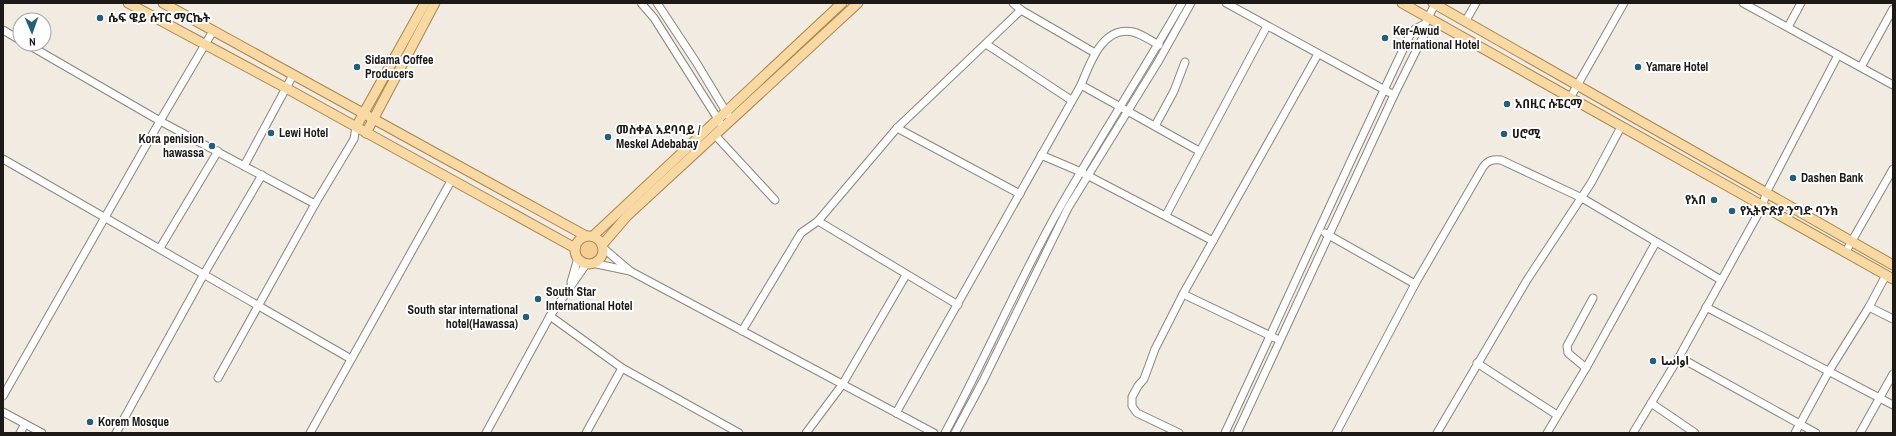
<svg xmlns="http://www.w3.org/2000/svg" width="1896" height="436" viewBox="0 0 1896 436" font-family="'Archivo Narrow','Noto Sans Arabic','Noto Sans Ethiopic',sans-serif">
<rect width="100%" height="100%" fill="#f1ebe1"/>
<!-- green -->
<circle fill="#f4ce93" cx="589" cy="250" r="9"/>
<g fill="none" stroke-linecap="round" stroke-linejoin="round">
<defs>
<g id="minor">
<polyline points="641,3 654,18 723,127"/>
<polyline points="657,3 696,62 728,115"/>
<polyline points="1013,3 1021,10 1095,53"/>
<polyline points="1226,3 1394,95"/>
<polyline points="1743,3 1893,85"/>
<polyline points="1465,22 1476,3"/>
<polyline points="1788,27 1801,3"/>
<polyline points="3,30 20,40"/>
<polyline points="27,44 160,121 315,204 354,139 356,127"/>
<polyline points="986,44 1071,100"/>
<polyline points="1861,67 1893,9"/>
<polyline points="1081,85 1199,151"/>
<polyline points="1570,98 1624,3"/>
<polyline points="1155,126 1174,91 1185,62"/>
<polyline points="897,128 1020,194"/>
<polyline points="715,135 775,200"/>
<polyline points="1041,155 1081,172 1213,241"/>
<polyline points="3,159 351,359"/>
<polyline points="244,166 293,75"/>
<polyline points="1166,215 1267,26"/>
<polyline points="818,221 958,305"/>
<polyline points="1325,233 1415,284"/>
<polyline points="602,247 630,271"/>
<polyline points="160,248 218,151"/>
<polyline points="1845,253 1893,169"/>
<polyline points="592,263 630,271 934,433"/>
<polyline points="571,282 578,258"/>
<polyline points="1183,294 1275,338"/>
<polyline points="1706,307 1893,405"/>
<polyline points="1869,307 1893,319"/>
<polyline points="550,316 622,368 739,433"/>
<polyline points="742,331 801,233 818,221 897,128 1021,10"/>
<polyline points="1679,357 1816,433"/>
<polyline points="1477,363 1557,415"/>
<polyline points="1586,368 1568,353 1567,346 1593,298"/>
<polyline points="218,378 315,204"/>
<polyline points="3,396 160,121 213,31"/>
<polyline points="1651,403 1695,433"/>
<polyline points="3,412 42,433"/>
<path d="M896 413 1081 85C1090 63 1103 25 1133 32 1142 34 1151 41 1159 45"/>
<polyline points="20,433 25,424"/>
<polyline points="116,433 204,274 262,175"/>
<polyline points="310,433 451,181"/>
<polyline points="486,433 550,316 587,263"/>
<polyline points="586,433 622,368"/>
<polyline points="806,433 842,385 906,275"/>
<path d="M945 433C985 359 1018 282 1059 209 1099 139 1142 73 1182 3"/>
<polyline points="955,433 983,381 1068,208 1158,62 1191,3"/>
<polyline points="1179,433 1137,413 1132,406 1132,397 1138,386 1144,379 1155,349 1183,294 1318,54"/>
<path d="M1225 433C1287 300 1347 167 1410 35L1415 29 1425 24"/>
<polyline points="1237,433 1394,95 1424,35 1425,24 1435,4"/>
<path d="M1336 433 1415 284 1483 167C1488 160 1493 159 1501 160L1582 198 1721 280"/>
<polyline points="1437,433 1527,280 1591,183 1621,127"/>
<polyline points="1547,433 1586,368 1656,242"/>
<polyline points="1633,433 1679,357 1763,205 1766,193 1838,55"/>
<polyline points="1795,433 1829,371 1869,307 1886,275"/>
<polyline points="1860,433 1893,374"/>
</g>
<g id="major">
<polyline points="128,3 286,88 575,248"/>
<polyline points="163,3 586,236"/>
<polyline points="1402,3 1893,279"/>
<polyline points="1433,3 1893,265"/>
<polyline points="356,127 425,3"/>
<polyline points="366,133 435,3"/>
<polyline points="593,236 842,3"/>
<circle cx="589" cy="250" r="14"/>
<polyline points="602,245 627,216 858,3"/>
</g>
</defs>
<!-- minor casing -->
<use href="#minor" stroke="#8b857c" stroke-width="9"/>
<!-- major casing -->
<use href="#major" stroke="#a8854b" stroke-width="11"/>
<!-- minor -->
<use href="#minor" stroke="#fff" stroke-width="7"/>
<!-- major -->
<use href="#major" stroke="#f8d9a4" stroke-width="9"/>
</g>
<!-- markers -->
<g fill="#245e77" stroke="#fff" stroke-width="1.5">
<circle cx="100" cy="18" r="4"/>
<circle cx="1385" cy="38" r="4"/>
<circle cx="357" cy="67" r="4"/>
<circle cx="1638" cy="67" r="4"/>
<circle cx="1507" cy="104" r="4"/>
<circle cx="271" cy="133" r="4"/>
<circle cx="1504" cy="134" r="4"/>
<circle cx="608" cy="137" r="4"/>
<circle cx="212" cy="146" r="4"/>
<circle cx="1793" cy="178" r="4"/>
<circle cx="1714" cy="200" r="4"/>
<circle cx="1732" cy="211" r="4"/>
<circle cx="538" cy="299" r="4"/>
<circle cx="526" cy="317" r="4"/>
<circle cx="1653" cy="361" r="4"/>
<circle cx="90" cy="422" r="4"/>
</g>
<g text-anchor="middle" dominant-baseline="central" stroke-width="4" stroke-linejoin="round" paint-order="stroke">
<!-- poi labels -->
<g font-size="12" font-weight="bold" fill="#1c1916" stroke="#fff" text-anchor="start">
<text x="108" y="18">ሴፍ ዌይ ሱፐር ማርኬት</text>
<text x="1393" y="31">Ker-Awud<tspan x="1393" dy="14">International Hotel</tspan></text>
<text x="365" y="60">Sidama Coffee<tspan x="365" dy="14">Producers</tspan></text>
<text x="1646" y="67">Yamare Hotel</text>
<text x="1515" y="104">አበዚር ሱፔርማ</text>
<text x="616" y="130">መስቀል አደባባይ /<tspan x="616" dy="14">Meskel Adebabay</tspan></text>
<text x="279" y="133">Lewi Hotel</text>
<text x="1512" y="134">ሀሮሚ</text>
<text x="204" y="139" text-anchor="end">Kora penision<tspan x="204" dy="14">hawassa</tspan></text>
<text x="1801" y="178">Dashen Bank</text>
<text x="1706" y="200" text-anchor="end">የአበ</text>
<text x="1740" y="211">የኢትዮጽያ ንግድ ባንክ</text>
<text x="546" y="292">South Star<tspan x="546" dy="14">International Hotel</tspan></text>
<text x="518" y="310" text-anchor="end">South star international<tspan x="518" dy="14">hotel(Hawassa)</tspan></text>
<text x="1661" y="361">اواسا</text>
<text x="98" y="422">Korem Mosque</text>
</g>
</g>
<!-- border -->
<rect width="1896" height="436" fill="none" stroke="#1c1916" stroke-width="8"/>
<!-- north arrow -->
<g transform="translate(32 32) rotate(178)"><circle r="19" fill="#ffffff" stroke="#a4a3a2"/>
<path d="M0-3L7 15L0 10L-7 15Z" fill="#245e77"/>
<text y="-6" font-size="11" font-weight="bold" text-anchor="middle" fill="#1c1916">N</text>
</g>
</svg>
